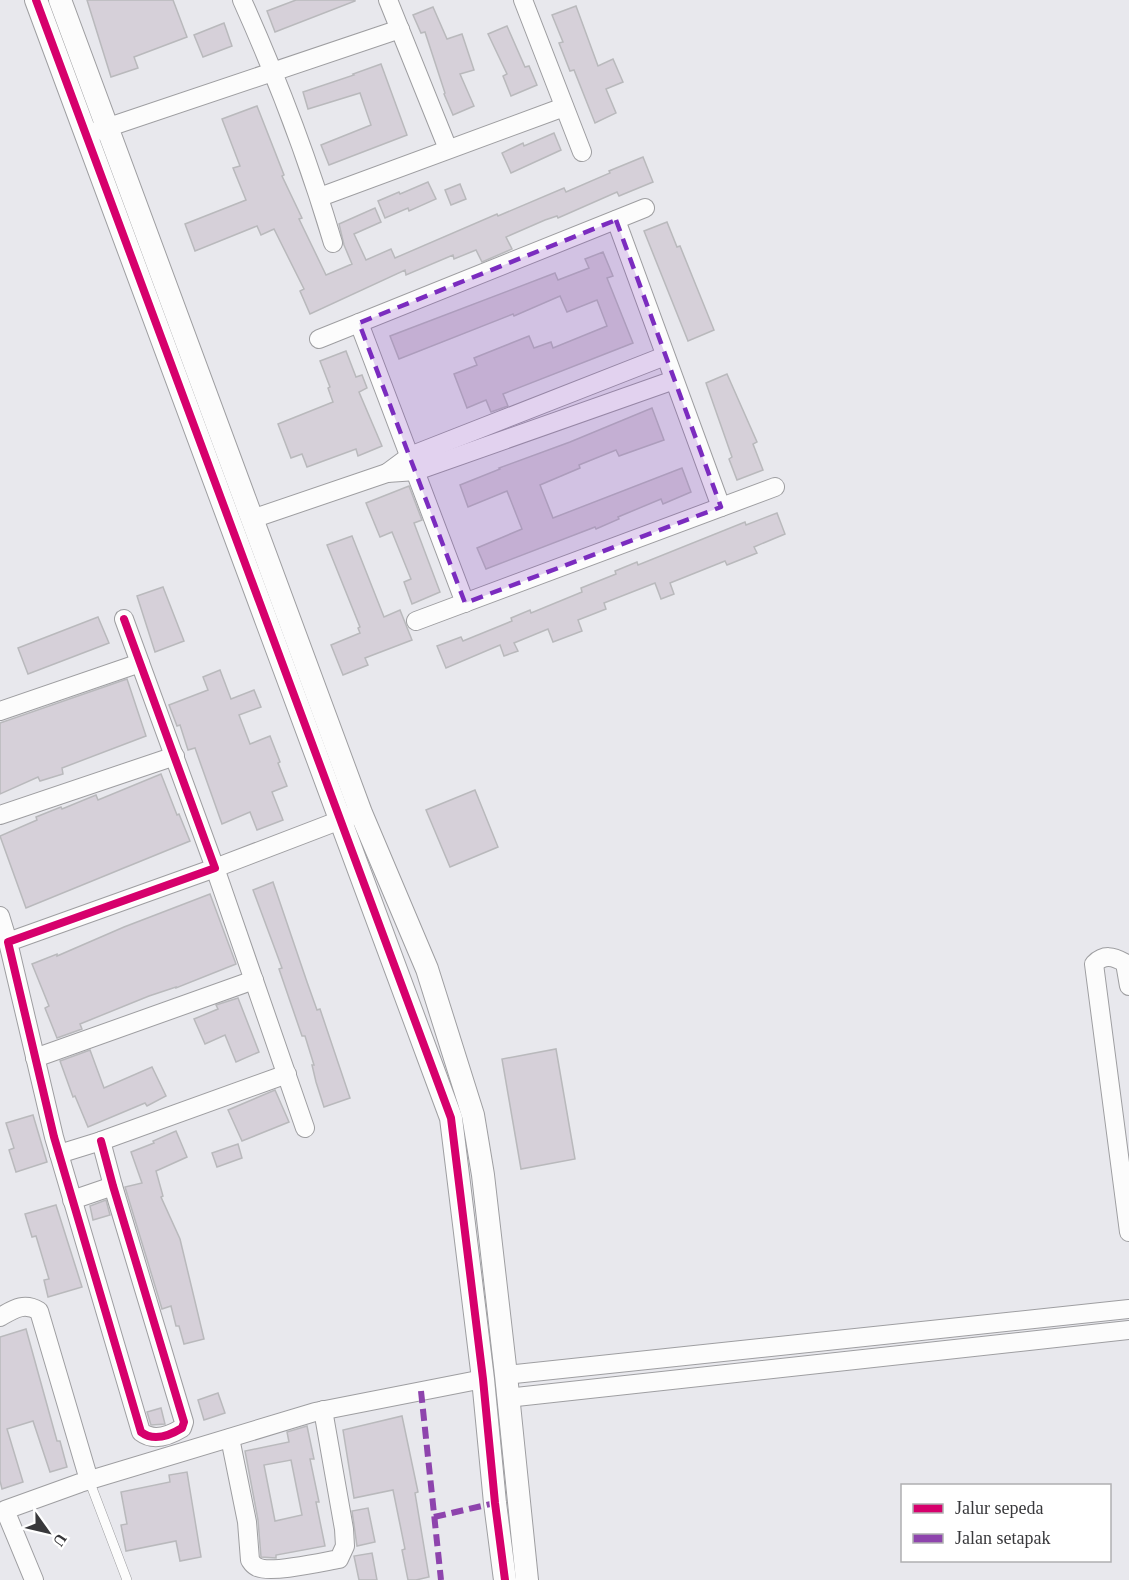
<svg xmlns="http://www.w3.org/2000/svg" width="1129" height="1580" viewBox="0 0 1129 1580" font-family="'Times New Roman',serif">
<rect width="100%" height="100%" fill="#e8e8ed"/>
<!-- building -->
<g fill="#d6d0d9" stroke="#b9b9bc" stroke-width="1.5" fill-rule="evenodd">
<polygon points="87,0 173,0 187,37 134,57 138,68 111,77"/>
<polygon points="296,0 355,0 355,1 275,32 267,11"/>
<polygon points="576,6 598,66 613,59 623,82 606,89 616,113 595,123 574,70 570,71 559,43 563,42 552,15"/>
<polygon points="433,7 447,39 462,34 474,70 460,74 474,106 453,115 444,94 445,93 425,32 421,33 413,15"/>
<polygon points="224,23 232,46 203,57 194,35"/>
<polygon points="507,26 525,67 529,66 537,85 511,96 503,76 507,74 488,34"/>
<polygon points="381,64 407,135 329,165 321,145 371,125 360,93 308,109 303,92 354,75 353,74"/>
<polygon points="257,106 284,175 282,176 302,218 299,219 326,275 352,264 344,245 339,224 375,208 381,222 354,234 366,260 391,249 395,258 497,214 498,216 564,188 566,192 610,173 609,171 643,157 653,182 619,196 617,192 558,218 557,216 545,220 506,237 512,249 482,262 476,250 454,259 453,255 406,275 405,270 310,314 300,291 304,289 274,229 261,235 257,226 195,251 185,224 246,200 233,168 240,166 222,119"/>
<polygon points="554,133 561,150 511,173 502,153 523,143 524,146"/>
<polygon points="428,182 436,199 409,211 408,208 385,218 378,201 399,192 400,194"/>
<polygon points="460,184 466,199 451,205 445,190"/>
<polygon points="667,222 677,247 680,246 714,330 688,341 644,231"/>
<polygon points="603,252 613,276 607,278 633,343 503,394 508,406 491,412 486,400 467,408 454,374 477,365 474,358 529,336 534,348 551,342 553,348 607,326 597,300 567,312 560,296 514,316 513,314 399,359 390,336 555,273 558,280 589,268 585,259"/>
<polygon points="346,351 356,377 362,375 367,388 359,392 382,446 358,456 356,449 307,467 302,454 291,458 278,424 333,402 328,388 330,387 320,361"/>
<polygon points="727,374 757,442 753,444 763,470 737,480 729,459 732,457 706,383"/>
<polygon points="652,408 664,440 619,456 616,450 579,465 580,468 540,485 553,518 682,468 691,492 663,504 661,499 618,517 619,519 596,529 595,527 486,569 477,548 522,529 507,491 468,507 460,485 500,469 499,468 570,442"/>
<polygon points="409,486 422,520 414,523 440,592 412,604 404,582 411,579 392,532 380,537 366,503"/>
<polygon points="777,513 785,534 754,547 757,553 727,565 725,561 670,583 674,594 661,599 655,583 604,603 606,609 578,620 582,631 553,642 548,629 514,643 518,651 504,656 500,645 446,668 437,646 461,637 463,641 512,621 511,618 530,610 531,613 582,592 581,588 616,574 615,571 637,562 638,565 745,522 746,525"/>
<polygon points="352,536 384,617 400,610 412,640 365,658 368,665 343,675 331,645 360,633 358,628 360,627 327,545"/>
<polygon points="163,587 184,641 155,652 137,596"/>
<polygon points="98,617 109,643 28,674 18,648"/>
<polygon points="220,670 231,699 254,690 261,707 239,715 250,744 270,736 280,762 278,763 287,786 272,792 283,820 257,830 250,812 222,824 195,748 188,750 180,725 177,726 169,705 208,690 203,677"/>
<polygon points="127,679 146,736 62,768 63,774 40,781 38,777 0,794 0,723"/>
<polygon points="161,774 177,815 179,814 190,841 26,908 0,836 37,820 36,817 61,807 62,809 96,795 98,800"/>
<polygon points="475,790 498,847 450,867 426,810"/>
<polygon points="273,882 307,982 317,1010 320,1009 350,1098 324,1107 316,1082 312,1065 314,1065 305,1036 302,1036 279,969 282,968 253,890"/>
<polygon points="210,894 236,964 176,988 176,987 149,996 80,1024 82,1029 57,1038 45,1008 49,1006 32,964 57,954 57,956 124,927"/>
<polygon points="238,998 259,1052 236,1062 225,1035 205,1044 194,1019 218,1009 216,1005"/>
<polygon points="556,1049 575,1159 521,1169 502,1059"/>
<polygon points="90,1050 104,1088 152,1067 166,1096 147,1106 145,1103 88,1127 75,1096 73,1097 60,1061"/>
<polygon points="275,1090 289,1122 242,1141 228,1110"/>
<polygon points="33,1115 47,1162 16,1172 9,1150 14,1148 6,1123"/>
<polygon points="176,1131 187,1157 156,1171 163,1196 161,1197 180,1239 204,1339 184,1344 179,1326 176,1326 171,1306 162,1309 125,1187 142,1183 131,1152 154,1143 153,1141"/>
<polygon points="238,1144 242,1158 217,1167 212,1153"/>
<polygon points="106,1200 110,1215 93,1220 90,1206"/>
<polygon points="56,1205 82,1287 48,1297 44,1280 49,1279 36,1236 32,1237 25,1214"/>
<polygon points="26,1329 57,1441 60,1441 67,1467 50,1472 33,1421 7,1429 23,1482 2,1489 0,1481 0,1337"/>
<polygon points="218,1393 225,1413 204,1420 198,1400"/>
<polygon points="161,1408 165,1424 151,1425 147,1412"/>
<polygon points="402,1416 418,1492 415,1493 429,1577 416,1580 408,1580 402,1550 405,1549 393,1490 354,1498 343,1430"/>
<path d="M307 1426 314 1459H310L319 1502H316L325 1546 276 1555V1558L261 1557 258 1520 245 1451 289 1442 287 1432ZM291 1460 302 1515 275 1521 264 1465Z"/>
<polygon points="187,1472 201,1557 180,1561 176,1541 126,1551 121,1525 127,1524 121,1492 170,1482 169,1475"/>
<polygon points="368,1508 375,1542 357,1546 352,1511"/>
<polygon points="372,1553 377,1580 359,1580 354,1556"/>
</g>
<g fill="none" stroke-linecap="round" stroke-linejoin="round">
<defs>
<polyline id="service" points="89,1480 127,1580"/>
<g id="minor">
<path d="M242 0C277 78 309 162 333 243"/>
<polyline points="388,0 448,149"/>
<polyline points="523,0 582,152"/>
<polyline points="94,132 400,29"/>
<polyline points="320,197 564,107"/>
<polyline points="616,220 721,507"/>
<polyline points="359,323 465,603"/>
<polyline points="319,339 645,208"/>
<polyline points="387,473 410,456 665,356"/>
<polyline points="252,519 387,473 416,471 674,380"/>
<polyline points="416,621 775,487"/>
<polyline points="0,711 140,663"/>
<polyline points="0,815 175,756"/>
<polyline points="0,916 8,942"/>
<path d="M1129 986 1125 963C1113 956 1104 954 1094 964L1129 1232"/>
<polyline points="35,1058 254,980"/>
<polyline points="305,1128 215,868 351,816"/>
<path d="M101 1141 113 1186 184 1422 182 1428C169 1436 154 1442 141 1432L54 1137 8 942 215 868 124 619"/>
<polyline points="59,1154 101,1141 287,1074"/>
<polyline points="72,1200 113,1186"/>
<path d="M0 1317C14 1309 24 1302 39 1311L89 1480"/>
<polyline points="506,1375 1129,1309"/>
<polyline points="507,1398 1129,1330"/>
<path d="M230 1438 247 1522 250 1560C252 1563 253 1565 257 1567 270 1574 322 1562 339 1559L345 1546 344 1529 323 1410"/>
<polyline points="34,1580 5,1510 80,1483 315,1412 483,1379"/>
</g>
<g id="tertiary">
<polyline points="36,0 451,1118 483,1379 495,1503 505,1580"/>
<polyline points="60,0 361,813 427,969 473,1115 483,1175 506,1375 527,1580"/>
</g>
</defs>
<!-- service casing -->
<use href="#service" stroke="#9e9ea1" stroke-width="10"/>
<!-- minor casing -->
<use href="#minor" stroke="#9e9ea1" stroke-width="20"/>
<!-- tertiary casing -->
<use href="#tertiary" stroke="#9e9ea1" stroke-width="24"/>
<!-- service -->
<use href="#service" stroke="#fcfcfc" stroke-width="9"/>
<!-- minor -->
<use href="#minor" stroke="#fcfcfc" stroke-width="18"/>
<!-- tertiary -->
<use href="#tertiary" stroke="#fcfcfc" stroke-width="22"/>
<!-- quiet -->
<g stroke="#8e44ad" stroke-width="6" stroke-dasharray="12 6" stroke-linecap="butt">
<polyline points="421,1391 441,1580"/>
<polyline points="434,1517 495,1503"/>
</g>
<defs>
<g id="cycleway">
<polyline points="36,0 451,1118 483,1379 495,1503 505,1580"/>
<path d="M101 1141 113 1186 184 1422 182 1428C169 1436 154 1442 141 1432L54 1137 8 942 215 868 124 619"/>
</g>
</defs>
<!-- cycleway casing -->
<use href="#cycleway" stroke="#fff" stroke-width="11"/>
<!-- cycleway -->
<use href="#cycleway" stroke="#d6006c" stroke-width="8"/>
</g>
<!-- marked area -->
<path fill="#7b2cbf" fill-opacity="0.2" stroke="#7b2cbf" stroke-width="4.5" stroke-dasharray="12 8" stroke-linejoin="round" d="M616 220 721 507 465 603 359 323Z"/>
<!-- legend -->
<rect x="901" y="1484" width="210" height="78" fill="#ffffff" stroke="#afafb1" stroke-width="1.5"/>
<rect x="913" y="1504" width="30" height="9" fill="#d6006c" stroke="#afafb1" stroke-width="1.5"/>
<text x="955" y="1514" font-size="18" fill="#38383b">Jalur sepeda</text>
<rect x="913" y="1534" width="30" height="9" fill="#8e44ad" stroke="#afafb1" stroke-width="1.5"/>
<text x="955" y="1544" font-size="18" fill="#38383b">Jalan setapak</text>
<!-- north arrow -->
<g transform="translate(48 1532) rotate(124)" stroke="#ffffff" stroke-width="4.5" paint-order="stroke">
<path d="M0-4.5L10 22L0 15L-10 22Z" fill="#38383b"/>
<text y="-9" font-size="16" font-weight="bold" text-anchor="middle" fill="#38383b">U</text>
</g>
</svg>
